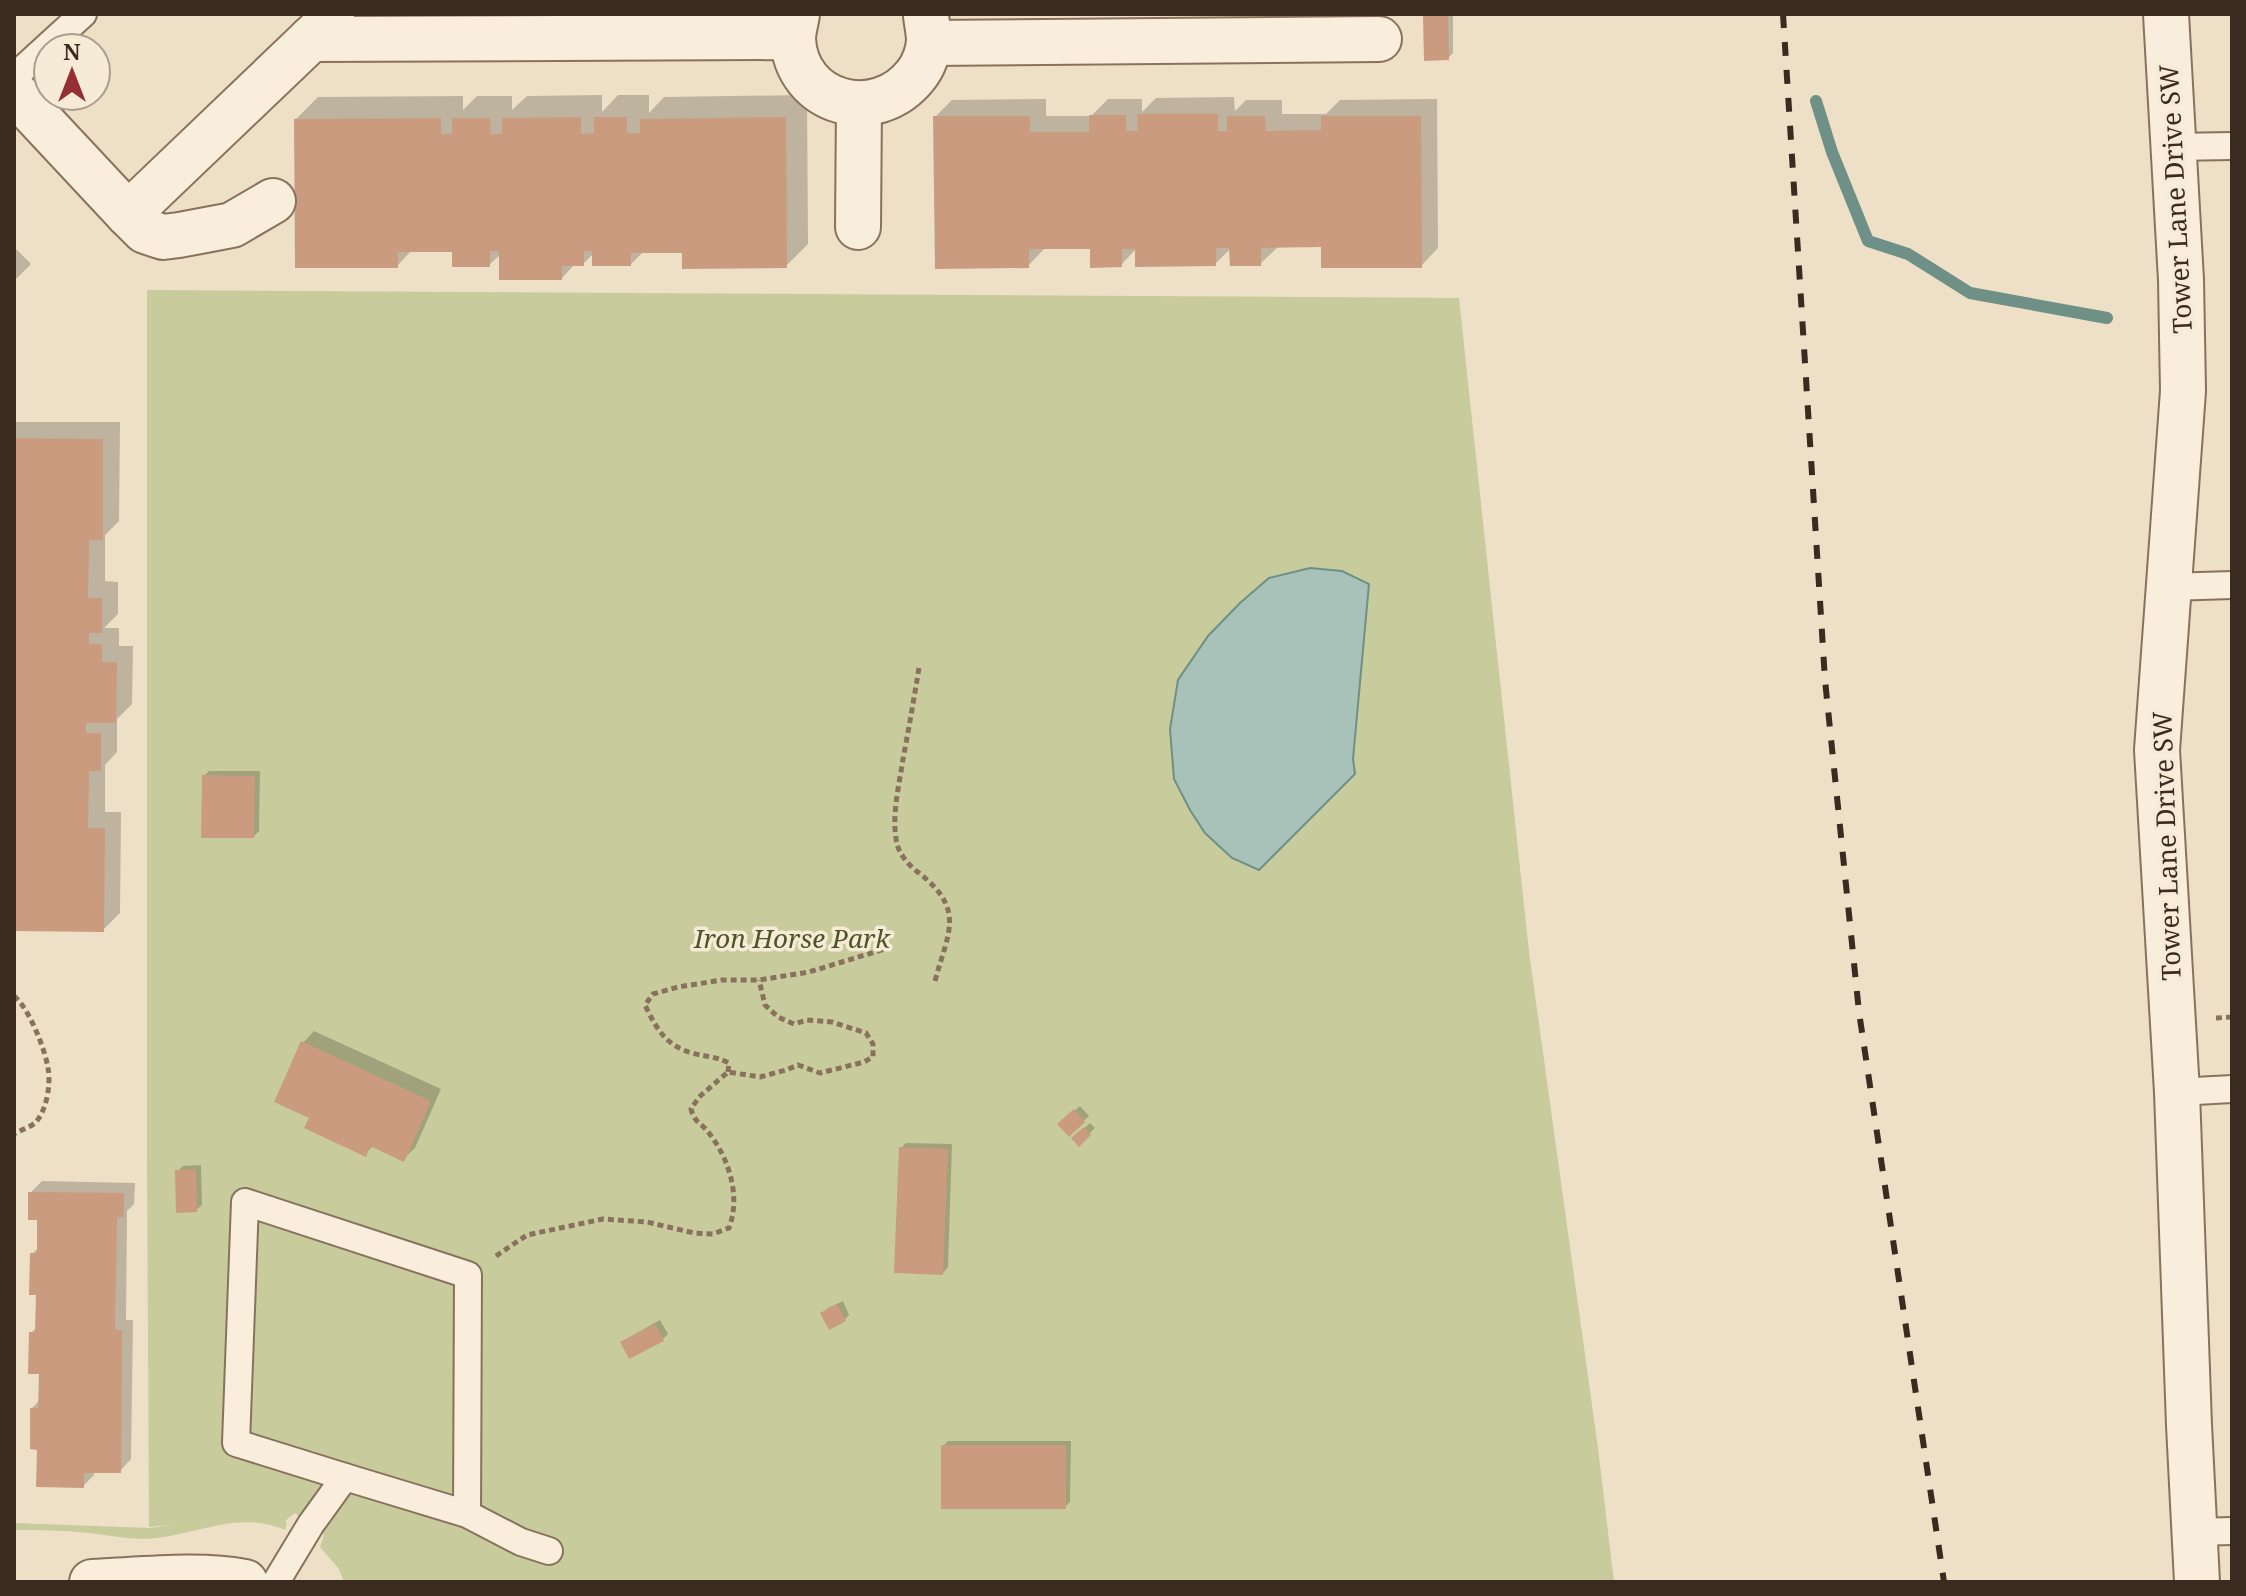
<svg xmlns="http://www.w3.org/2000/svg" width="2246" height="1596" viewBox="0 0 2246 1596" font-family="'Noto Serif',serif">
<rect width="100%" height="100%" fill="#ede0c7"/>
<!-- green -->
<path fill="#c8cb9b" d="M147 290 1459 298 1529 952 1598 1448 1614 1582H344L339 1569 320 1547 324 1535 295 1513 285 1521 287 1523 285 1530C237 1509 193 1537 145 1539 126 1539 108 1535 89 1533 64 1530 39 1530 14 1530V1523L150 1528 179 1524 149 1527 147 1157Z"/>
<!-- water -->
<polygon fill="#a8c1b9" stroke="#6f9086" stroke-width="2" points="1310,568 1342,571 1369,584 1353,759 1355,774 1259,870 1232,858 1205,833 1190,810 1174,779 1170,729 1178,680 1208,636 1240,603 1269,578"/>
<!-- shadow -->
<g fill="#0003">
<polygon points="1427,14 1453,14 1453,53 1448,58 1425,17"/>
<polygon points="602,95 602,112 618,95 649,95 649,113 664,97 807,95 808,244 786,266 684,251 644,251 631,264 594,253 583,264 575,264 562,278 501,254 489,265 454,250 412,250 397,266 296,119 318,97 463,96 463,110 477,96 512,96 512,110 527,96"/>
<polygon points="1234,97 1235,111 1246,100 1282,100 1282,114 1326,114 1340,100 1437,99 1438,248 1421,266 1323,245 1278,247 1260,264 1231,248 1215,264 1137,248 1121,265 1092,247 1046,247 1028,266 935,117 952,100 1046,99 1046,116 1091,116 1108,99 1142,99 1142,112 1156,98"/>
<polygon points="14,247 31,264 14,281"/>
<polygon points="14,422 120,422 119,521 105,535 105,581 118,582 118,614 104,628 119,628 119,646 133,646 132,704 117,719 117,752 105,765 105,812 121,812 120,913 103,930 14,929"/>
<polygon points="209,771 260,771 259,831 254,836 204,776"/>
<polygon points="314,1031 441,1089 415,1148 403,1159 374,1145 365,1154 312,1117 303,1043"/>
<polygon points="1080,1106 1089,1116 1069,1134 1060,1124"/>
<polygon points="1090,1123 1095,1128 1079,1144 1074,1138"/>
<polygon points="906,1143 952,1144 948,1267 943,1273 901,1148"/>
<polygon points="201,1165 202,1205 196,1210 178,1171 183,1166"/>
<polygon points="42,1181 135,1183 134,1204 127,1211 126,1320 133,1320 131,1459 120,1471 94,1471 94,1475 83,1486 32,1408 40,1400 41,1372 31,1333 38,1326 38,1293 32,1254 39,1247 39,1218 30,1193"/>
<polygon points="843,1301 849,1315 844,1320 823,1313 828,1308"/>
<polygon points="660,1320 668,1334 663,1339 622,1343 628,1338"/>
<polygon points="948,1441 1071,1441 1070,1502 1065,1507 943,1446"/>
</g>
<g fill="none" stroke-linecap="round" stroke-linejoin="round">
<!-- stream -->
<polyline stroke="#6f9086" stroke-width="12" points="1816,101 1832,152 1868,241 1908,254 1970,293 2107,318"/>
</g>
<!-- building -->
<g fill="#ca9b7f">
<polygon points="1448,15 1449,60 1424,61 1423,16"/>
<polygon points="1137,114 1218,114 1218,131 1227,131 1227,116 1265,116 1266,131 1321,130 1321,116 1421,116 1422,268 1321,268 1321,247 1261,248 1261,266 1230,266 1229,248 1216,248 1216,266 1135,267 1135,249 1122,249 1122,267 1090,268 1090,249 1029,249 1029,268 935,269 933,116 1030,116 1030,132 1089,132 1089,115 1126,115 1126,131 1138,131"/>
<polygon points="581,117 581,134 594,133 594,117 627,117 627,133 640,133 640,119 786,117 787,268 682,269 682,253 631,253 631,266 592,266 592,251 584,251 584,266 562,266 562,280 499,280 499,251 490,251 490,267 452,267 452,252 398,252 398,268 295,268 294,119 441,118 441,134 452,134 452,118 490,118 491,134 502,134 502,118"/>
<polygon points="14,438 103,439 103,540 89,540 88,598 102,598 102,633 89,633 89,644 102,644 102,662 117,662 116,723 86,723 86,733 101,733 101,771 89,771 88,828 105,828 104,932 14,931"/>
<polygon points="202,775 255,776 254,838 201,838"/>
<polygon points="301,1041 431,1101 404,1162 370,1146 366,1157 304,1128 309,1118 274,1102"/>
<polygon points="1074,1109 1085,1122 1069,1137 1057,1124"/>
<polygon points="1084,1127 1091,1135 1079,1147 1071,1138"/>
<polygon points="899,1147 948,1149 943,1275 894,1273"/>
<polygon points="196,1169 197,1212 176,1213 175,1170"/>
<polygon points="28,1192 124,1193 124,1217 117,1217 115,1330 122,1330 121,1473 84,1473 84,1488 36,1487 37,1450 30,1449 30,1408 38,1408 39,1374 28,1374 29,1332 35,1332 36,1295 29,1295 30,1253 37,1253 37,1220 28,1220"/>
<polygon points="837,1304 846,1321 829,1330 820,1313"/>
<polygon points="655,1324 664,1341 629,1359 620,1342"/>
<rect x="941" y="1445" width="125" height="64"/>
</g>
<g fill="none" stroke-linecap="round" stroke-linejoin="round">
<defs>
<g id="lane">
<polyline points="14,77 83,14"/>
<polyline points="2173,147 2232,146"/>
<polyline points="2168,587 2232,585"/>
<polyline points="2177,1092 2232,1089"/>
<polyline points="345,1477 236,1443 245,1202 468,1275 467,1514"/>
<polyline points="2194,1532 2232,1531"/>
<polyline points="276,1582 311,1524 345,1477 467,1514 521,1542 549,1551"/>
</g>
<g id="street">
<path d="M797 14C796 22 793 31 793 39 796 104 876 126 916 75 923 66 928 53 929 41 929 33 927 24 926 16"/>
<polyline points="2166,14 2181,280 2183,391 2157,750 2177,1092 2189,1425 2197,1582"/>
<polyline points="311,39 793,37"/>
<polyline points="929,43 1379,39"/>
<polyline points="14,92 128,214 332,19"/>
<polyline points="128,214 145,231 163,237 179,235 232,225 273,201"/>
<polyline points="858,227 859,104"/>
<path d="M92 1582C139 1580 200 1573 245 1582"/>
</g>
</defs>
<!-- lane casing -->
<use href="#lane" stroke="#89725d" stroke-width="30"/>
<!-- street casing -->
<use href="#street" stroke="#89725d" stroke-width="48"/>
<!-- path -->
<g stroke="#89725d" stroke-width="5" stroke-dasharray="6 4" stroke-linecap="butt">
<path d="M919 668C914 698 909 728 903 759 899 786 891 817 897 844 900 856 910 866 919 873 966 910 948 932 935 981"/>
<path d="M14 996C29 1008 45 1049 48 1068 51 1084 47 1109 36 1122 31 1127 20 1130 14 1134"/>
<polyline points="2216,1018 2232,1017"/>
<path d="M728 1072 729 1063C715 1056 706 1057 692 1053 666 1046 656 1028 645 1005L653 994 678 987 722 980H759L809 972 888 948"/>
<path d="M496 1256 527 1235 603 1219 647 1222 694 1233 713 1234 729 1228C741 1196 729 1159 709 1133 701 1122 695 1124 691 1109L699 1097 728 1072 760 1077 786 1070 798 1065 820 1073 864 1062 873 1057V1044L866 1033 832 1022 807 1020 794 1024 778 1017 765 1005 759 980"/>
</g>
<!-- lane -->
<use href="#lane" stroke="#f8eedb" stroke-width="26"/>
<!-- street -->
<use href="#street" stroke="#f8eedb" stroke-width="44"/>
<!-- rail -->
<polyline stroke="#392b20" stroke-width="6" stroke-dasharray="14 14" stroke-linecap="butt" points="1783,14 1825,680 1859,1012 1944,1582"/>
</g>
<g text-anchor="middle" dominant-baseline="central" stroke-width="7" stroke-linejoin="round" paint-order="stroke">
<!-- street labels -->
<g font-size="26" fill="#392b20" stroke="#f5ebd7">
<text transform="translate(2175 199) rotate(-93)">Tower Lane Drive SW</text>
<text transform="translate(2166 846) rotate(-92)">Tower Lane Drive SW</text>
</g>
<!-- park labels -->
<g font-size="26" font-style="italic" fill="#4c5527" stroke="#f5ebd7">
<text x="792" y="938">Iron Horse Park</text>
</g>
</g>
<!-- border -->
<rect width="2246" height="1596" fill="none" stroke="#392b20" stroke-width="32"/>
<!-- north arrow -->
<g transform="translate(72 72)"><circle r="38" fill="#f5ebd7" stroke="#aa9e8e" stroke-width="2"/>
<path d="M0-6L14 30L0 20L-14 30Z" fill="#962f34"/>
<text y="-12" font-size="22" font-weight="bold" text-anchor="middle" fill="#392b20">N</text>
</g>
</svg>
